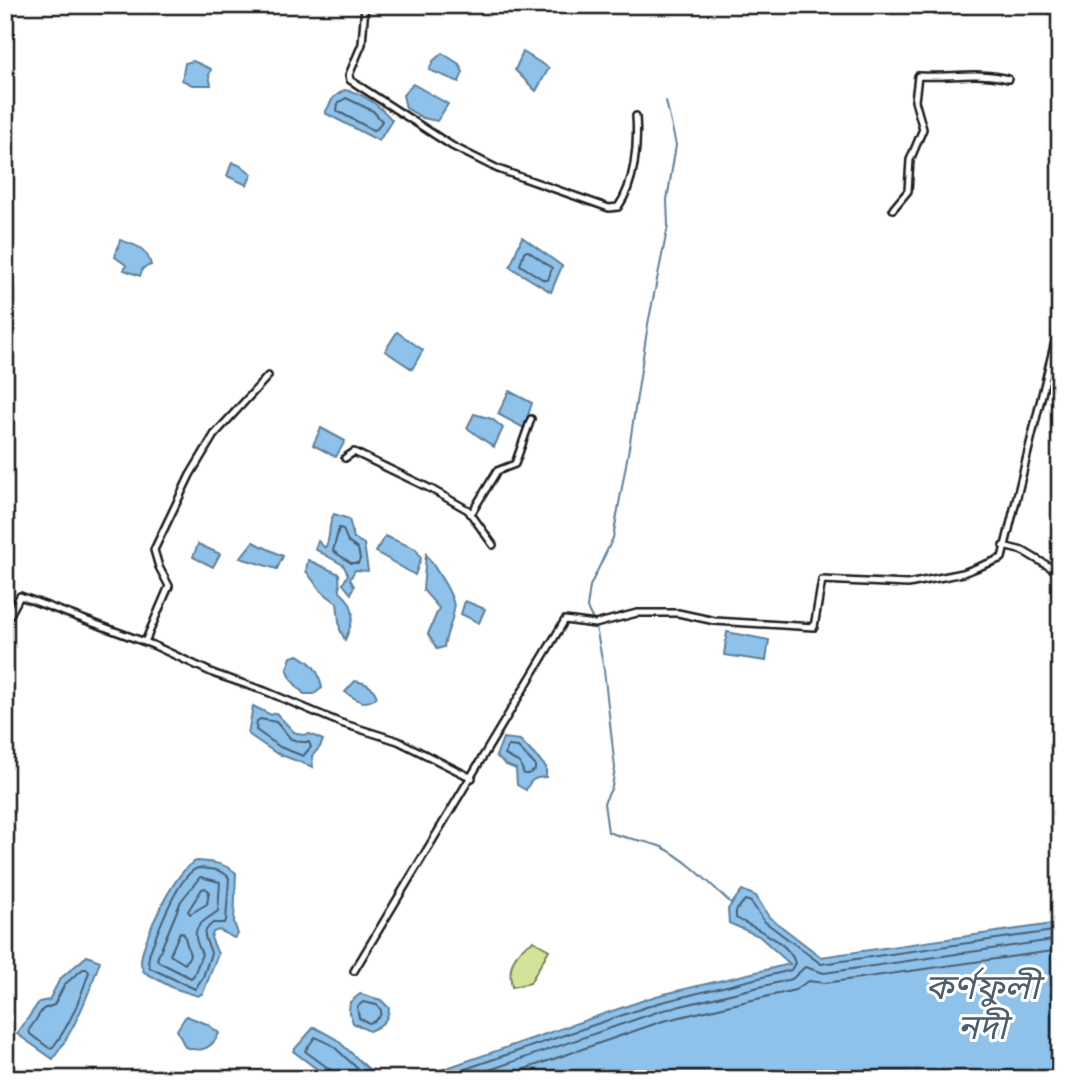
<svg xmlns="http://www.w3.org/2000/svg" width="1065" height="1084" viewBox="0 0 1065 1084" font-family="Caveat,'Noto Sans Bengali',sans-serif">
<rect width="100%" height="100%" fill="#fff"/>
<filter id="ink" filterUnits="userSpaceOnUse"><feTurbulence type="fractalNoise" baseFrequency=".0143" numOctaves="2"/><feDisplacementMap in="SourceGraphic" scale="14" xChannelSelector="R" yChannelSelector="G"/><feConvolveMatrix kernelMatrix="1 2 1 2 8 2 1 2 1" color-interpolation-filters="sRGB"/></filter>
<g filter="url(#ink)">
<!-- green -->
<path fill="#d2e499" stroke="#77805a" stroke-width="2" d="M533 941 549 950 530 983 512 987C507 966 514 952 533 941Z"/>
<!-- water -->
<g fill="#8ec2eb" stroke="#608098" stroke-width="2">
<polygon points="523,52 549,68 536,91 515,70"/>
<polygon points="442,53 459,64 463,72 459,82 429,70 433,61"/>
<polygon points="193,61 211,69 209,75 211,85 192,85 182,80 185,63"/>
<polygon points="413,84 448,104 437,121 423,118 406,108 403,95"/>
<path d="M344 90C361 91 381 107 392 120L379 141 325 113 333 98Z"/>
<polygon points="232,162 243,167 252,174 247,185 227,176"/>
<polygon points="522,237 562,266 551,292 510,267"/>
<path d="M120 240C136 245 147 248 151 265L143 268 140 276 124 270 126 265 115 257Z"/>
<polygon points="397,332 423,350 412,369 385,351"/>
<polygon points="509,391 532,403 524,428 498,414"/>
<polygon points="474,414 492,419 503,428 494,447 467,428"/>
<polygon points="321,428 345,441 336,457 313,445"/>
<path d="M334 514 349 519 354 538 364 544 368 571 355 570 350 579 354 586 351 594 343 584 348 574 343 565 315 549 318 541 325 548C332 537 327 524 334 514Z"/>
<polygon points="385,536 416,549 421,558 415,575 376,552"/>
<polygon points="253,542 283,556 277,569 240,558"/>
<polygon points="198,544 220,554 213,567 193,557"/>
<path d="M426 554C434 567 455 595 454 609 453 622 446 632 444 647L437 649 428 634 439 608 423 590Z"/>
<path d="M308 560 339 574 340 592C358 607 354 620 345 640L340 630 337 603 321 591 306 571Z"/>
<polygon points="465,601 485,609 479,623 461,614"/>
<polygon points="727,632 769,640 766,661 724,655"/>
<path d="M298 655C313 663 319 671 322 688L314 694H304L292 681 287 669 291 657Z"/>
<path d="M355 681C366 683 373 686 377 697 365 707 356 700 345 692Z"/>
<polygon points="253,706 271,715 276,713 294,732 302,735 310,734 323,740 320,747 312,756 313,767 276,753 248,734"/>
<path d="M503 738 520 740 546 767V777C535 777 530 780 526 790L517 785 516 769 506 765 496 756Z"/>
<path d="M197 861C211 862 225 863 236 873L234 922 238 934 234 938 219 930 213 932 211 938 218 954 203 993 198 996 173 988 144 972C142 968 141 967 141 962 141 942 177 865 197 861Z"/>
<polygon points="742,890 756,896 769,917 821,957 1060,923 1060,1079 421,1079 432,1073 656,996 790,964 759,936 729,923 728,909"/>
<path d="M87 956 100 961C88 996 75 1029 53 1059L17 1034 39 1002 49 1000 60 979Z"/>
<path d="M360 994 381 1000 389 1008C389 1020 380 1027 369 1031L353 1023 349 1010 350 1002Z"/>
<path d="M186 1016 207 1024 219 1033C212 1049 201 1053 185 1047L177 1030Z"/>
<polygon points="314,1027 336,1039 371,1071 363,1079 330,1079 293,1051"/>
</g>
<g fill="none" stroke-linecap="round" stroke-linejoin="round">
<!-- shore -->
<g stroke="#4a5e6f" stroke-width="2">
<polygon points="346,98 373,111 382,121 377,129 373,130 337,111 338,103"/>
<polygon points="528,251 552,268 548,280 544,280 520,265 524,252"/>
<polygon points="339,528 343,529 348,542 358,549 360,559 358,563 351,563 333,551"/>
<polygon points="260,719 276,722 291,739 301,742 309,742 311,747 303,756 280,747 256,730 257,721"/>
<polygon points="508,746 518,747 535,765 535,770 528,774 524,774 520,763 505,755"/>
<path d="M198 868C208 869 223 869 229 878L226 921 224 923H213C198 934 208 941 211 953L203 977 195 989 150 968 148 962 150 952C157 933 179 873 198 868Z"/>
<path d="M200 877 220 882 218 911C199 925 188 927 202 954L194 975 191 978 159 962 157 959 181 901Z"/>
<polygon points="205,888 209,891 207,904 190,914 188,911 202,889"/>
<polygon points="180,932 184,934 190,955 185,964 170,955"/>
<path d="M83 969H87L89 972C80 999 70 1025 53 1047L49 1048 30 1034 29 1030 43 1009 54 1005 65 984Z"/>
<path d="M363 1002 377 1005 381 1010C382 1016 375 1022 369 1023L359 1018 357 1007Z"/>
<polyline points="334,1079 332,1071 305,1051 315,1037 332,1045 358,1069 358,1079"/>
<path d="M436 1079 658 1003 791 970 795 963C790 942 754 928 736 918V911L745 900 751 902 765 922 821 964 1060 930"/>
<polyline points="463,1079 660,1011 792,979 805,967 824,973 1060,939"/>
<polyline points="496,1079 663,1021 795,990 808,981 825,983 1060,950"/>
</g>
<!-- stream -->
<g stroke="#608098" stroke-width="2">
<polyline points="594,622 587,608 590,586 613,538 630,442 648,324 668,226 667,200 676,145 666,101"/>
<path d="M596 627 604 670 615 768 612 787 604 803 608 832C625 839 645 840 662 847 688 860 711 885 732 904"/>
</g>
<defs>
<g id="minor">
<path d="M365 5 362 44 349 75 350 80 452 146 498 169 609 208 618 207C635 183 638 145 636 116"/>
<path d="M893 209 908 191 910 160 923 129 915 101 918 76C948 78 981 71 1008 79"/>
<polyline points="345,458 354,452 431,489 468,510 493,545"/>
<polyline points="471,514 497,471 515,464 531,419"/>
<polyline points="1003,546 1023,551 1060,573"/>
<polyline points="5,624 20,596 153,645 215,674 265,691 341,723 398,741 472,778"/>
<polyline points="145,642 169,586 159,567 154,550 190,475 214,435 268,376"/>
<polyline points="354,971 565,620 595,624 637,613 678,613 715,621 814,627 822,580 908,584 963,573 1002,558 1060,321"/>
</g>
</defs>
<!-- minor casing -->
<use href="#minor" stroke="#1c1c1c" stroke-width="10"/>
<!-- minor -->
<use href="#minor" stroke="#fff" stroke-width="5"/>
</g>
</g>
<g text-anchor="middle" dominant-baseline="central" stroke-width="6" stroke-linejoin="round" paint-order="stroke">
<!-- water labels -->
<g font-size="35" font-style="italic" fill="#4a5e6f" stroke="#fff">
<text x="982" y="987">কর্ণফুলী<tspan x="982" dy="40">নদী</tspan></text>
</g>
</g>
<!-- margin -->
<rect width="1065" height="1084" fill="none" stroke="#fff" stroke-width="28"/>
<rect x="14" y="14" width="1037" height="1056" fill="none" stroke="#1c1c1c" stroke-width="2.5" filter="url(#ink)"/>
</svg>
